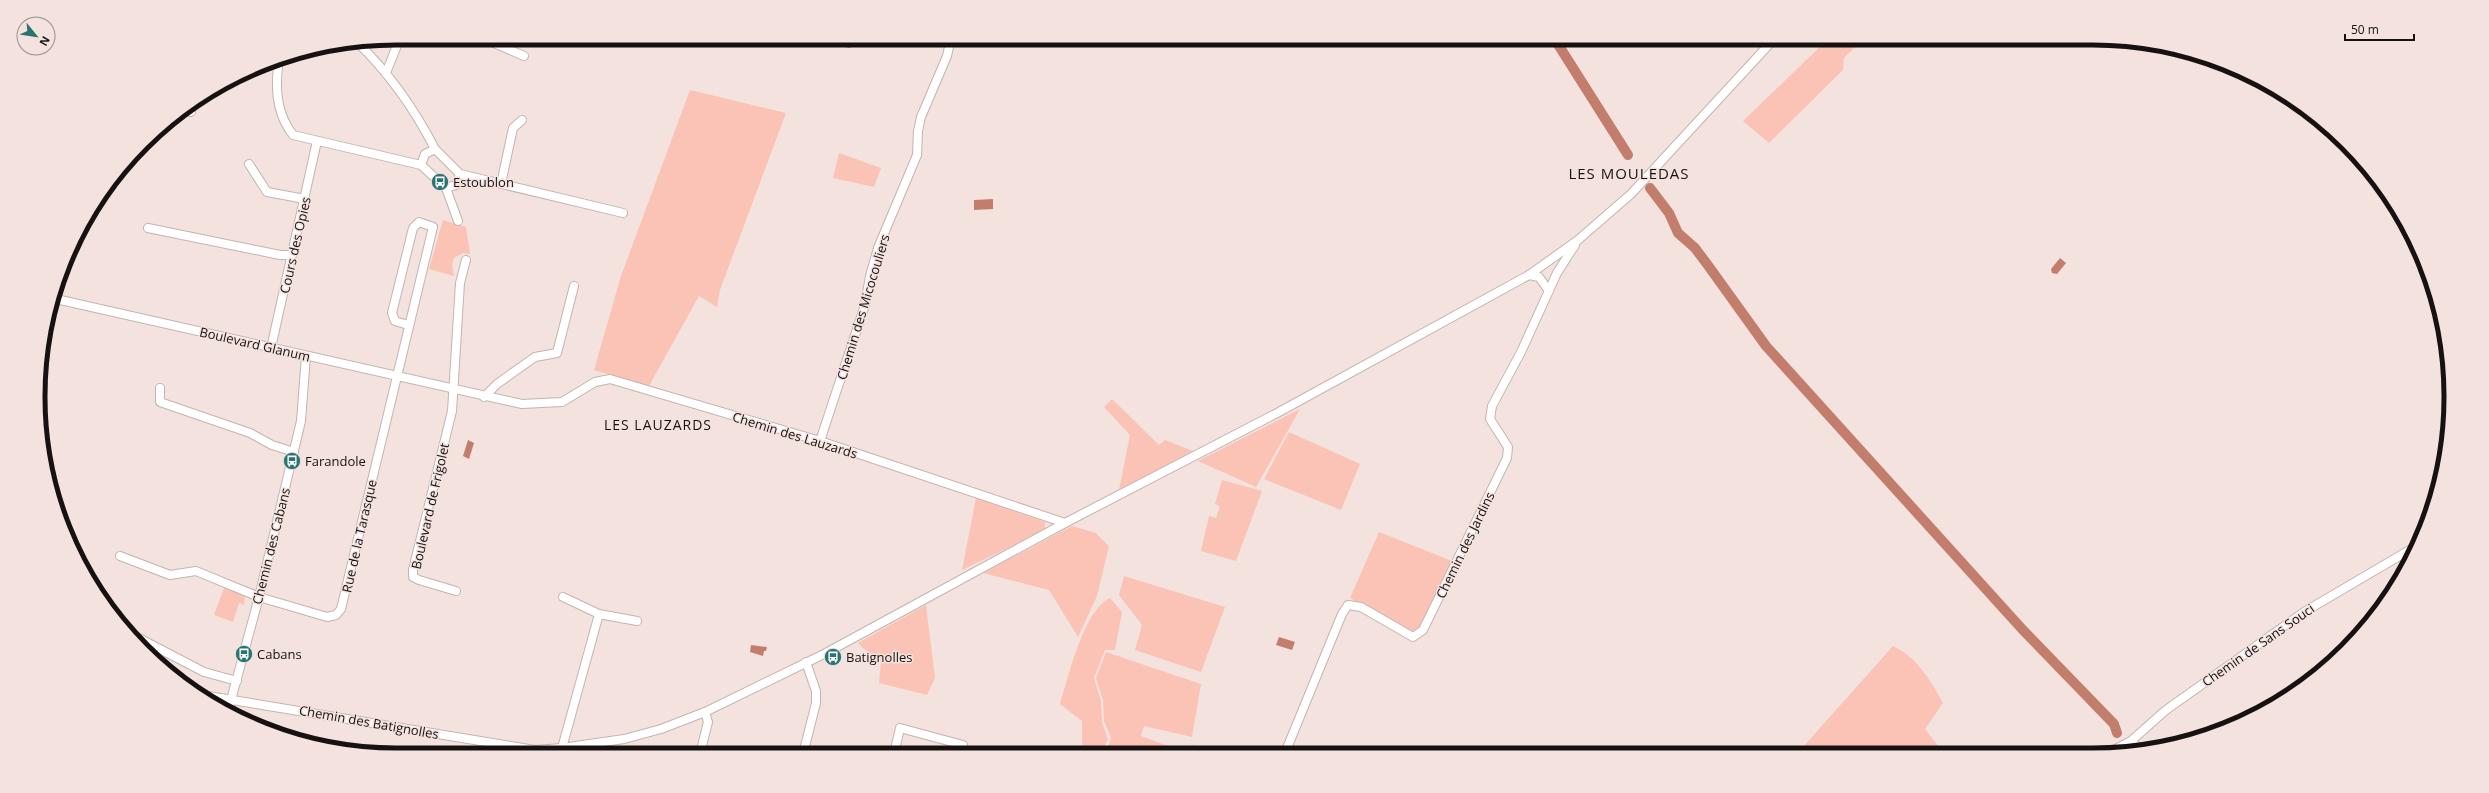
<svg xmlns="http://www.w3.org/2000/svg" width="2489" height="793" viewBox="0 0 2489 793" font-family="'Open Sans',sans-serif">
<rect width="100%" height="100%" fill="#f3e2de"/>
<!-- green -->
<g fill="#fbc3b5">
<polygon points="1829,38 1864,38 1844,58 1843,70 1769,143 1743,121"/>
<polygon points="690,90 786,113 720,290 717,307 699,296 649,386 594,370 621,276"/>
<polygon points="839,153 881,168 874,187 833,178"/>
<polygon points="443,220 466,227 470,254 463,253 454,258 452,265 454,276 429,269"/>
<polygon points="1112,399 1159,445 1165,440 1193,451 1119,490 1130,435 1104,407"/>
<polygon points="1300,409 1256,487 1198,461"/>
<polygon points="1289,432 1360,464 1341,510 1264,479"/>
<polygon points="1222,480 1262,491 1236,561 1201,551 1209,516 1216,518 1220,506 1215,504"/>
<polygon points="976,498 1045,522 1045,530 962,570"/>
<polygon points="1072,526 1096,533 1109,546 1097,596 1078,637 1049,590 983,573"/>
<polygon points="1379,532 1452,561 1419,629 1409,632 1350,598"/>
<polygon points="1124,576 1225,607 1201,672 1135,650 1142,625 1119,595"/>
<polygon points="224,588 242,594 245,598 244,605 239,603 233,622 214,615"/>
<path d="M1110 598 1122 612 1115 650H1105L1094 678 1101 701 1102 722 1108 739 1102 752 1082 746V721L1060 704C1069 676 1083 611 1110 598Z"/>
<polygon points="926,605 935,678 927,695 879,683 881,661 863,648 858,643"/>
<path d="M1893 646C1917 657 1931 681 1943 703L1925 729 1943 752 1800 753 1803 747Z"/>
<polygon points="1106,652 1201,684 1192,737 1144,726 1141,736 1190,754 1106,752 1111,738 1104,721 1103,700 1096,678"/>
<polygon points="1192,745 1222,754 1189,752"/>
</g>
<!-- water -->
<g fill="#c37d6c">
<polygon points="837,38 852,40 850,48 836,45"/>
<polygon points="993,199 993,209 974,210 974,200"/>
<polygon points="2060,258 2066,263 2057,274 2052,273 2051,269"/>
<polygon points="468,440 474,443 469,459 463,456"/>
<polygon points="1279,637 1295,642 1292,650 1276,645"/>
<polygon points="751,645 767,647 766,651 764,651 763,656 750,652"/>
</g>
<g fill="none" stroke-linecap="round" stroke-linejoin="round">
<!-- canal -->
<g stroke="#c37d6c" stroke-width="10">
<polyline points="1554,38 1628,155"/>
<polyline points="1650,188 1669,213 1678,233 1695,248 1707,264 1766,346 2022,629 2114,724 2117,733"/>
<polyline points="2129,750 2131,752"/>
</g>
<defs>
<g id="street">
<polyline points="482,38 524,56"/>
<path d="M357 42C390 74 414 108 435 149"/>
<path d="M278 67C275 91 278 116 293 135L421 165"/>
<polyline points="386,73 400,38"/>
<polyline points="186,111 191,112"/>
<polygon points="435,149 460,174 456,185 446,188 421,165 425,154"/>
<polyline points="249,164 267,192 305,199"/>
<polyline points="460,174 623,213"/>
<polyline points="501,184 513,128 522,120"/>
<polyline points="446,188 458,221"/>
<polyline points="148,228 280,255 292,255"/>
<polyline points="1529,275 1539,277 1549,291"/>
<polyline points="56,299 522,404 562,402 595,382 610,379 820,441 1065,523"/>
<polyline points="271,348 317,141"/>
<polyline points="160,388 160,402 250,433 272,445 294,452"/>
<polyline points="484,397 497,384 535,357 557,353 574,286"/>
<polyline points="820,441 865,305 870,276 878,248 917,155 918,131 921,117 947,56 951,38"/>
<polyline points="120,556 170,575 196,571 259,597 327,617 336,615 341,609 433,227 419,222 413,228 392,313 395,321 408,325"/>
<polyline points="456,591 419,580 413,577 413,570 452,411 460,283 466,260"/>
<polyline points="563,597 599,614"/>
<polyline points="129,633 204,672 237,681"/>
<polyline points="196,694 535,750 562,748 624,739 661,729 705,712 824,654 1065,523 1279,412 1529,275 1578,240 1631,194 1775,38"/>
<polyline points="228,711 259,597 301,421 306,356"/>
<polyline points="2131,741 2142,751"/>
<polyline points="562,748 599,614 637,621"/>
<polyline points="2110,752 2131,741 2166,710 2304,612 2413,548"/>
<polyline points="1285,753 1342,614 1348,605 1361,607 1413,637 1423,630 1507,458 1508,447 1490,419 1492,406 1521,352 1557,273 1575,245"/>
<polyline points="700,754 708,722 705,712"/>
<polyline points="803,754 816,703 816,691 806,662"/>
<polyline points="894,754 900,728 963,745 960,754"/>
</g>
</defs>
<!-- street casing -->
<use href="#street" stroke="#c4b4b0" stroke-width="10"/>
<!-- street -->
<use href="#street" stroke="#fff" stroke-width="8"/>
</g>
<!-- icons -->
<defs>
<symbol id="bus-disc" viewBox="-11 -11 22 22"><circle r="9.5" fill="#297372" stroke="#f3e2de"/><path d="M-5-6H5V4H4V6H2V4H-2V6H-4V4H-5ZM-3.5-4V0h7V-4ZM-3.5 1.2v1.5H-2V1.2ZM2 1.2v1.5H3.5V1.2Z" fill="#fff"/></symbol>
</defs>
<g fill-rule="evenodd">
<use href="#bus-disc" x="430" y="172" width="20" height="20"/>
<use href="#bus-disc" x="282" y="451" width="20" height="20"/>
<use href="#bus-disc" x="234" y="644" width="20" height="20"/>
<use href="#bus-disc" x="823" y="647" width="20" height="20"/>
</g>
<g text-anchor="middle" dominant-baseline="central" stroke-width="3" stroke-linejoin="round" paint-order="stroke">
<!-- poi labels -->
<g font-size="13" fill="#171211" stroke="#f3e2de" text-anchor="start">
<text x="453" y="182">Estoublon</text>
<text x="305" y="461">Farandole</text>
<text x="257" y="654">Cabans</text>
<text x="846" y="657">Batignolles</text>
</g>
<!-- street labels -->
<g font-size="13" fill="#171211" stroke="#f3e2de">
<text transform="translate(295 245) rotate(-77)">Cours des Opies</text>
<text transform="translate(863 307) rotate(-73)">Chemin des Micocouliers</text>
<text transform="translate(255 344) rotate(13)">Boulevard Glanum</text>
<text transform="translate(795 435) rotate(17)">Chemin des Lauzards</text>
<text transform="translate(430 506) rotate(-77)">Boulevard de Frigolet</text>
<text transform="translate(359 536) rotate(-77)">Rue de la Tarasque</text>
<text transform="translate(1465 545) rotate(-64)">Chemin des Jardins</text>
<text transform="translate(271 546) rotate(-76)">Chemin des Cabans</text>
<text transform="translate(2258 645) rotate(-35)">Chemin de Sans Souci</text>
<text transform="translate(369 722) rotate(10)">Chemin des Batignolles</text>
</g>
<!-- neighbourhood labels -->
<g font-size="14" letter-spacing="1" fill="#171211" stroke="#f3e2de">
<text x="658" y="424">LES LAUZARDS</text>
</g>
<!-- quarter labels -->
<g font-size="15" letter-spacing="1" fill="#171211" stroke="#f3e2de">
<text x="1629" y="173">LES MOULEDAS</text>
</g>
</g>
<!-- crop -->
<path d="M0 0H2489V793H0ZM396 45H2093A351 351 0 0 1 2444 396V397A351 351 0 0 1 2093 748H396A351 351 0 0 1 45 397V396A351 351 0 0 1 396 45Z" fill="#f3e2de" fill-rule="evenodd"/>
<path fill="none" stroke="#171211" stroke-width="5" d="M396 45H2093A351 351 0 0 1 2444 396V397A351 351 0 0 1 2093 748H396A351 351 0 0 1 45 397V396A351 351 0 0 1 396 45Z"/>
<!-- north arrow -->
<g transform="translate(36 36) rotate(120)"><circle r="19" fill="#f3e2de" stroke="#9b8f8c"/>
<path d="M0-3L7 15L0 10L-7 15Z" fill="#297372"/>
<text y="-6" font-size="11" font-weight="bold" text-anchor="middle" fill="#171211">N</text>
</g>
<!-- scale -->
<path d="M2345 34v6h69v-6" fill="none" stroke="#171211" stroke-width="2"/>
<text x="2351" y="34" font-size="12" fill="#171211" stroke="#f3e2de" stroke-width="3" paint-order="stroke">50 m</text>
</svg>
